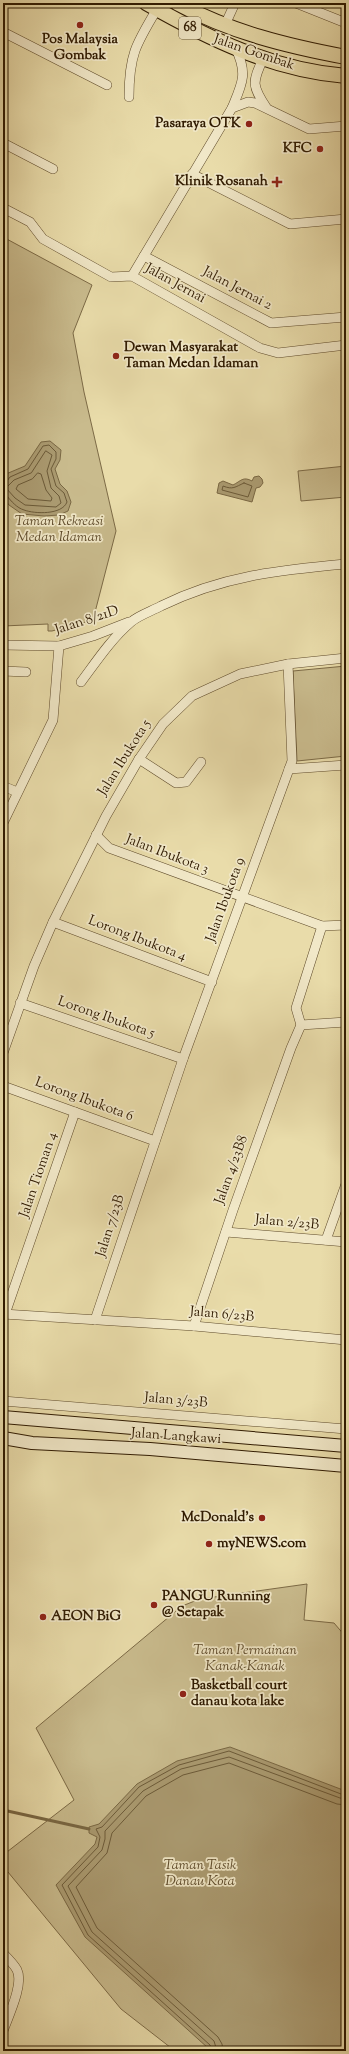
<svg xmlns="http://www.w3.org/2000/svg" width="349" height="2054" viewBox="0 0 349 2054" font-family="'Sorts Mill Goudy',serif">
<rect width="100%" height="100%" fill="#e9dcaa"/>
<filter id="stains"><feTurbulence type="fractalNoise" baseFrequency=".005" numOctaves="4"/><feColorMatrix values="0 0 0 0 .2 0 0 0 0 .09 0 0 0 0 .02 0 0 0 .5 -.17"/></filter>
<radialGradient id="worn" r=".72"><stop offset=".6" stop-color="#630" stop-opacity="0"/><stop offset="1" stop-color="#630" stop-opacity=".3"/></radialGradient>
<!-- green -->
<g fill="#c9bb8d" stroke="#7c6a46">
<polygon points="3,237 92,285 73,333 84,392 116,531 93,620 52,631 48,631 48,624 3,626"/>
<polygon points="346,466 346,497 301,501 298,471"/>
<polygon points="346,666 346,756 297,761 293,671"/>
<polygon points="307,1584 304,1620 334,1623 346,1637 346,2051 175,2051 121,2009 3,1866 3,1855 74,1800 36,1728 182,1606 200,1599"/>
</g>
<!-- water -->
<g fill="#aa9a70" stroke="#796743">
<polygon points="50,441 61,450 60,460 55,469 60,484 67,491 71,502 68,511 59,515 44,516 22,514 9,505 3,497 6,474 25,466 41,442"/>
<path d="M259 476 262 479 263 483 260 487 256 488 252 502 217 493 219 483 223 481 233 485C241 481 243 476 252 481L254 477Z"/>
<polygon points="230,1747 343,1790 346,1789 346,2051 208,2051 208,2048 85,1937 56,1885 95,1844 97,1837 89,1833 89,1827 99,1824 137,1784 177,1761"/>
</g>
<g fill="none" stroke-linecap="round" stroke-linejoin="round">
<!-- shore -->
<g stroke="#6c5a38" stroke-width="1">
<polygon points="46,451 52,455 47,471 51,488 59,496 61,503 56,507 25,505 15,498 6,488 14,480 31,473"/>
<polygon points="38,473 41,474 46,490 52,498 51,501 28,499 16,489 18,485 32,479"/>
<path d="M3 482 7 481 10 477 28 469 43 446 49 445 56 452V459L51 469 56 486 64 493 67 502C62 515 35 514 24 510 17 508 11 501 7 496L3 495"/>
<path d="M244 483 252 486 248 497 222 490 223 486C233 490 235 487 244 483Z"/>
<polyline points="212,2051 210,2045 88,1935 62,1885 98,1847 100,1837 96,1829 102,1827 139,1787 179,1765 229,1751 341,1794 346,1793"/>
<polyline points="217,2051 214,2041 92,1932 68,1886 102,1850 105,1839 105,1831 143,1791 181,1769 229,1757 340,1798 346,1799"/>
<polyline points="223,2051 222,2044 218,2037 97,1928 76,1887 107,1853 112,1833 146,1796 183,1775 229,1763 337,1804 346,1805"/>
</g>
<!-- stream -->
<polyline stroke="#796743" stroke-width="3" points="3,1810 89,1829"/>
<defs>
<g id="street">
<polyline points="296,3 346,23"/>
<polyline points="225,25 235,3"/>
<polyline points="3,32 107,85"/>
<path d="M263 59C252 82 252 86 266 107"/>
<path d="M129 97C129 55 136 44 157 9"/>
<polyline points="232,108 248,102 255,103 309,129 346,126"/>
<polyline points="3,143 53,169"/>
<polyline points="192,174 290,224 346,219"/>
<polyline points="3,208 30,222 43,239 111,277 132,276 260,348 278,353 346,345"/>
<polyline points="144,256 271,323 346,317"/>
<path d="M132 276 232 108C242 84 248 74 236 49"/>
<polyline points="3,645 59,646 93,636 129,622"/>
<polyline points="3,671 26,672"/>
<path d="M81 682C96 662 111 639 131 622 139 615 152 611 161 606 222 576 279 570 346 564"/>
<polyline points="139,759 176,783 186,782 201,762"/>
<polyline points="289,769 346,765"/>
<polyline points="3,786 17,792"/>
<polyline points="3,823 53,720 59,646"/>
<polyline points="96,835 109,848 322,926 346,925"/>
<polyline points="53,922 212,982"/>
<polyline points="20,1003 183,1059"/>
<polyline points="301,1025 296,1008 322,926"/>
<polyline points="301,1025 346,1022"/>
<polyline points="3,1053 34,966 53,922 106,816 139,759 163,724 192,696 240,674 288,664 346,658"/>
<polyline points="3,1086 155,1141"/>
<polyline points="226,1232 346,1242"/>
<polyline points="326,1240 346,1184"/>
<polyline points="3,1314 194,1326 346,1340"/>
<polyline points="5,1314 75,1112"/>
<polyline points="95,1320 183,1059 292,761 288,664"/>
<polyline points="194,1326 233,1210 291,1048 301,1025"/>
<polyline points="3,1401 346,1429"/>
<path d="M3 1953C7 1958 14 1964 17 1970 24 1984 8 2017 3 2031"/>
</g>
<g id="secondary">
<polyline points="3,1417 346,1446"/>
<polyline points="3,1438 32,1443 150,1449 346,1466"/>
</g>
<g id="primary">
<path d="M146 3C209 39 273 70 346 76"/>
<path d="M177 3C230 32 287 46 346 57"/>
</g>
</defs>
<!-- street casing -->
<use href="#street" stroke="#5e4a2a" stroke-width="10"/>
<!-- secondary casing -->
<use href="#secondary" stroke="#2f1a00" stroke-width="14"/>
<!-- primary casing -->
<use href="#primary" stroke="#2f1a00" stroke-width="16"/>
<!-- street -->
<use href="#street" stroke="#f1e8c8" stroke-width="9"/>
<!-- secondary -->
<use href="#secondary" stroke="#f1e8c8" stroke-width="12"/>
<!-- primary -->
<use href="#primary" stroke="#e9dcaa" stroke-width="14"/>
</g>
<!-- markers -->
<g fill="#8f2418" stroke="#f1e8c8" stroke-width="1.5">
<circle cx="80" cy="25" r="4"/>
<circle cx="249" cy="124" r="4"/>
<circle cx="320" cy="149" r="4"/>
<path d="M275 176h4v4h4v4h-4v4h-4v-4h-4v-4h4z"/>
<circle cx="116" cy="356" r="4"/>
<circle cx="262" cy="1518" r="4"/>
<circle cx="209" cy="1544" r="4"/>
<circle cx="154" cy="1605" r="4"/>
<circle cx="43" cy="1617" r="4"/>
<circle cx="183" cy="1694" r="4"/>
</g>
<g text-anchor="middle" dominant-baseline="central" stroke-width="3.5" stroke-linejoin="round" paint-order="stroke">
<!-- shield labels -->
<rect fill="#f1e8c8" stroke="#69583c" stroke-width="1" x="179" y="17" width="22" height="22" rx="3"/>
<g font-size="13" font-weight="bold" fill="#2f1a00">
<text x="190" y="28">68</text>
</g>
<!-- poi labels -->
<g font-size="14" font-weight="bold" fill="#2f1a00" stroke="#f1e8c8" text-anchor="start">
<text x="80" y="40" text-anchor="middle">Pos Malaysia<tspan x="80" dy="16">Gombak</tspan></text>
<text x="241" y="124" text-anchor="end">Pasaraya OTK</text>
<text x="312" y="149" text-anchor="end">KFC</text>
<text x="268" y="182" text-anchor="end">Klinik Rosanah</text>
<text x="124" y="348">Dewan Masyarakat<tspan x="124" dy="16">Taman Medan Idaman</tspan></text>
<text x="254" y="1518" text-anchor="end">McDonald's</text>
<text x="217" y="1544">myNEWS.com</text>
<text x="162" y="1597">PANGU Running<tspan x="162" dy="16">@ Setapak</tspan></text>
<text x="51" y="1617">AEON BiG</text>
<text x="191" y="1686">Basketball court<tspan x="191" dy="16">danau kota lake</tspan></text>
</g>
<!-- street labels -->
<g font-size="14" fill="#2f1a00" stroke="#f1e8c8">
<text transform="translate(254 53) rotate(19)">Jalan Gombak</text>
<text transform="translate(175 284) rotate(29)">Jalan Jernai</text>
<text transform="translate(237 289) rotate(28)">Jalan Jernai 2</text>
<text transform="translate(87 621) rotate(-18)">Jalan 8/21D</text>
<text transform="translate(125 758) rotate(-58)">Jalan Ibukota 5</text>
<text transform="translate(167 855) rotate(21)">Jalan Ibukota 3</text>
<text transform="translate(226 900) rotate(-70)">Jalan Ibukota 9</text>
<text transform="translate(137 939) rotate(21)">Lorong Ibukota 4</text>
<text transform="translate(106 1018) rotate(19)">Lorong Ibukota 5</text>
<text transform="translate(84 1100) rotate(20)">Lorong Ibukota 6</text>
<text transform="translate(232 1170) rotate(-70)">Jalan 4/23B8</text>
<text transform="translate(39 1175) rotate(-71)">Jalan Tioman 4</text>
<text transform="translate(287 1223) rotate(5)">Jalan 2/23B</text>
<text transform="translate(111 1226) rotate(-72)">Jalan 7/23B</text>
<text transform="translate(222 1315) rotate(5)">Jalan 6/23B</text>
<text transform="translate(176 1401) rotate(5)">Jalan 3/23B</text>
<text transform="translate(176 1437) rotate(4)">Jalan Langkawi</text>
</g>
<!-- park labels -->
<g font-size="14" font-style="italic" fill="#5d4a2a" stroke="#f1e8c8">
<text x="59" y="522">Taman Rekreasi<tspan x="59" dy="16">Medan Idaman</tspan></text>
<text x="245" y="1651">Taman Permainan<tspan x="245" dy="16">Kanak-Kanak</tspan></text>
<text x="200" y="1866">Taman Tasik<tspan x="200" dy="16">Danau Kota</tspan></text>
</g>
</g>
<!-- margin -->
<rect width="349" height="2054" fill="none" stroke="#e9dcaa" stroke-width="16"/>
<rect x="4" y="4" width="341" height="2046" fill="none" stroke="#2f1a00" stroke-width="2"/>
<rect x="8" y="8" width="333" height="2038" fill="none" stroke="#2f1a00"/>
<rect width="100%" height="100%" filter="url(#stains)"/>
<rect width="100%" height="100%" fill="url(#worn)"/>
</svg>
